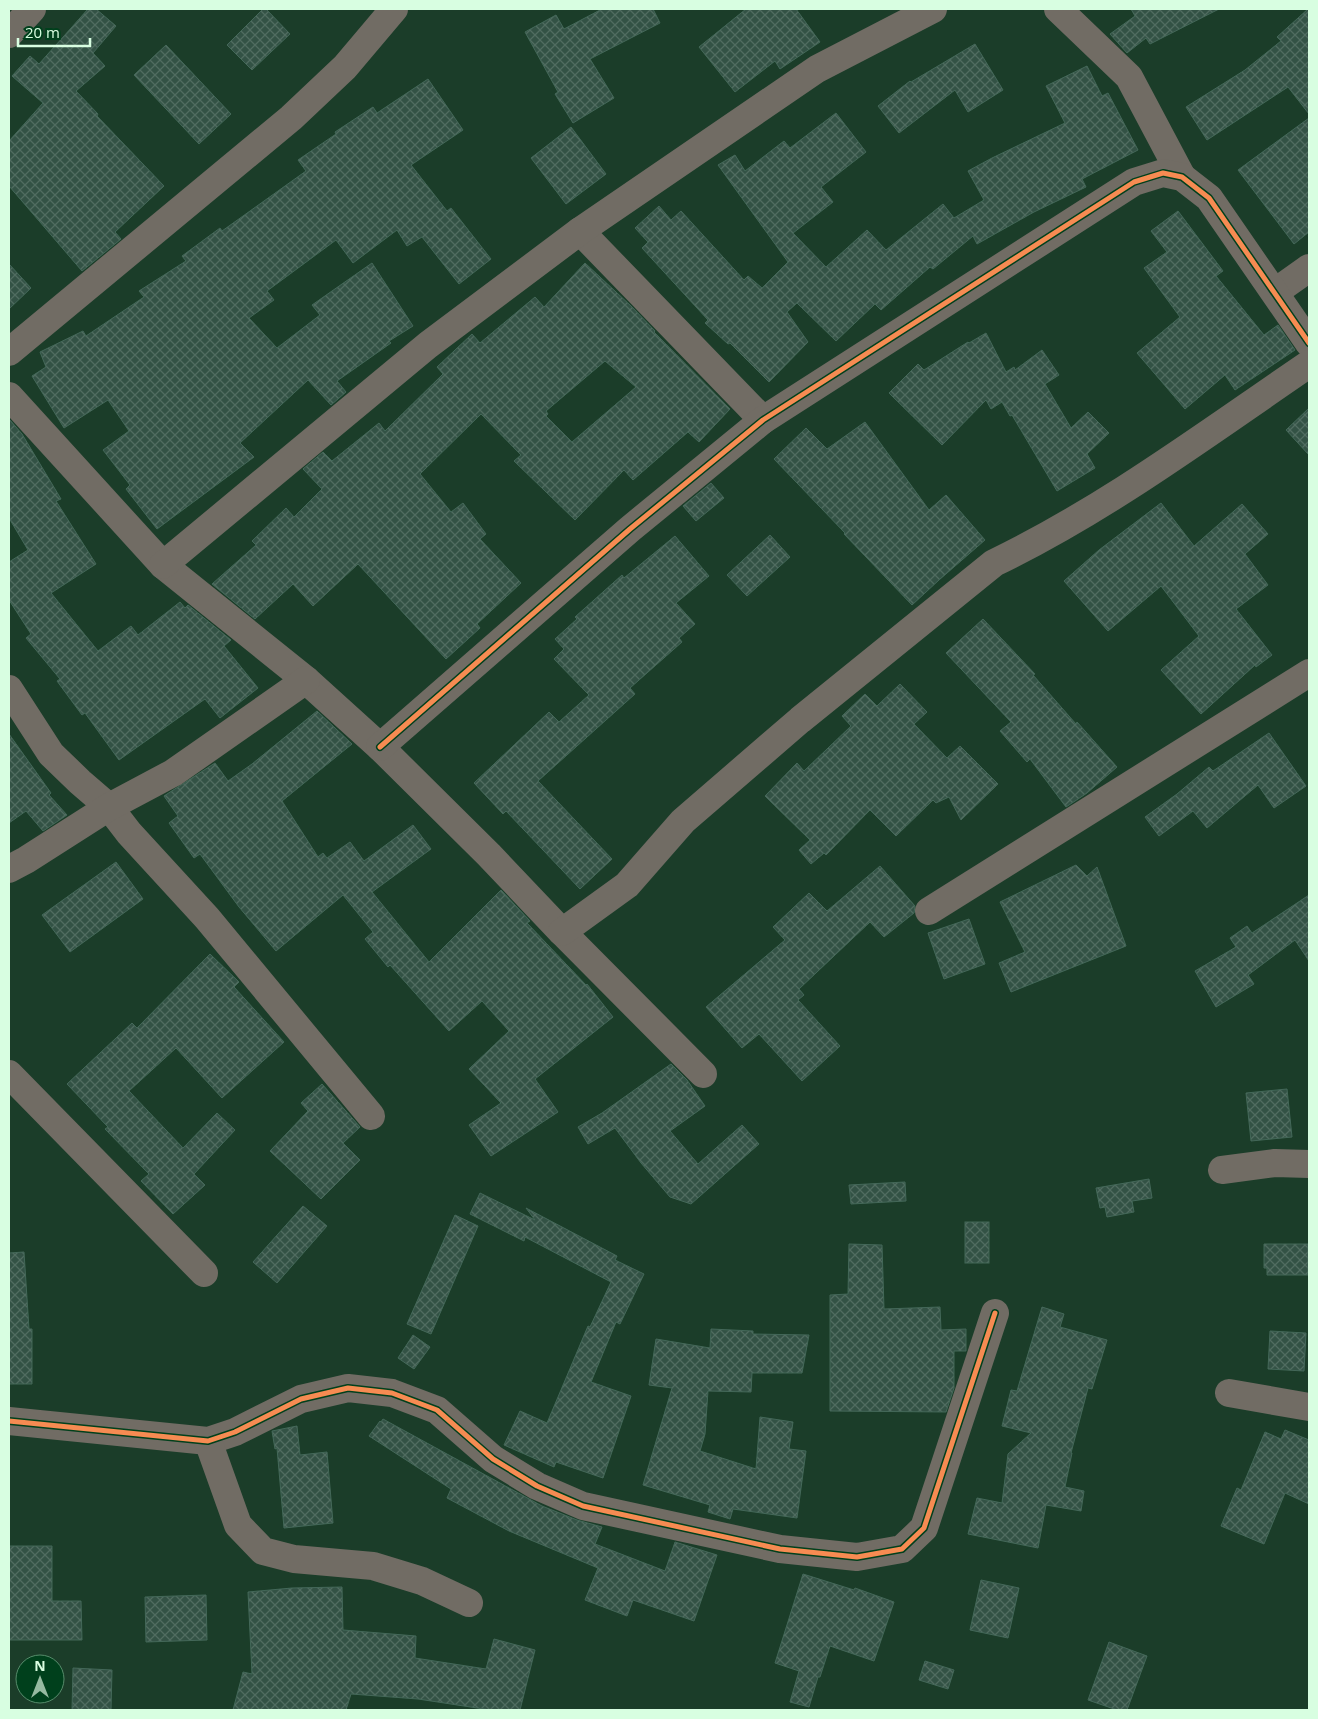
<svg xmlns="http://www.w3.org/2000/svg" width="1318" height="1719" viewBox="0 0 1318 1719" font-family="'Open Sans',sans-serif">
<defs>
<pattern id="building-cross-hatch" width="8" height="8" patternUnits="userSpaceOnUse" patternTransform="scale(1.25)"><rect width="8" height="8" fill="#335245"/><path d="M0 0l8 8M0 8l8-8" fill="none" stroke="#506c60"/></pattern>
</defs>
<rect width="100%" height="100%" fill="#1b3d29"/>
<!-- building -->
<g fill="url(#building-cross-hatch)" stroke="#446859" fill-rule="evenodd">
<polygon points="88,9 96,9 116,26 93,53 105,66 76,91 98,114 97,116 164,186 115,232 121,239 82,271 9,186 9,141 43,103 12,76 30,56 39,64"/>
<polygon points="263,9 266,9 290,34 252,70 227,45"/>
<polygon points="602,9 653,9 660,23 590,59 614,98 573,123 555,94 558,92 525,32 556,15 564,29"/>
<polygon points="746,9 796,9 820,42 780,69 775,61 735,92 699,47"/>
<polygon points="1131,9 1219,9 1150,44 1146,38 1127,53 1110,34 1135,16"/>
<polygon points="1308,9 1309,9 1309,114 1288,87 1207,140 1186,107 1245,70 1281,41 1277,37"/>
<polygon points="975,44 1003,90 968,112 955,90 899,133 878,106 910,81 911,82"/>
<polygon points="166,45 231,114 199,144 134,75"/>
<polygon points="1087,66 1102,96 1108,93 1138,150 1082,179 1086,187 1034,212 977,244 973,236 933,269 930,267 881,310 875,304 836,341 797,303 787,312 808,342 769,382 730,343 728,344 705,323 708,320 642,248 648,242 635,228 659,206 671,220 681,211 744,280 748,276 762,288 788,262 718,165 735,155 745,171 784,141 790,148 836,113 866,152 821,187 833,202 793,233 826,267 867,230 886,250 943,204 954,218 984,200 968,171 992,158 1065,123 1046,86"/>
<polygon points="428,79 463,130 411,165 447,211 451,208 491,259 459,284 422,237 407,246 397,230 353,263 336,240 267,291 274,300 249,318 277,348 320,315 312,305 372,263 413,326 389,341 391,343 337,381 346,392 331,405 308,380 240,443 254,457 157,529 126,489 130,485 103,450 129,431 108,400 64,428 32,376 46,367 40,352 83,331 86,336 144,297 139,291 186,261 182,256 220,228 222,231 306,171 298,160 336,134 335,132 373,107 377,113"/>
<polygon points="1309,118 1309,232 1294,244 1238,170"/>
<polygon points="571,127 606,174 566,204 531,158"/>
<polygon points="1178,211 1223,271 1216,276 1264,335 1278,325 1295,350 1235,390 1225,375 1185,409 1137,353 1180,317 1144,268 1167,252 1151,231"/>
<path d="M585 263 631 306 655 331 654 332 730 409 699 442 688 432 633 480 624 470 575 520 514 461 521 455 481 414 420 474 451 512 463 503 486 534 480 539 521 583 477 624 480 628 446 659 358 564 313 606 293 584 255 619 212 584 256 545 252 541 286 508 294 517 322 489 303 469 323 452 332 461 379 423 385 431 443 374 437 367 472 334 480 343 535 297 544 307ZM605 361 636 387 572 442 546 416 548 414 546 411Z"/>
<polygon points="9,264 31,288 9,309"/>
<polygon points="986,333 1006,372 1014,367 1015,370 1042,350 1059,375 1045,384 1071,428 1088,412 1109,433 1087,454 1095,468 1057,491 1012,415 1010,416 1002,402 991,409 986,400 942,445 889,393 918,364 924,370 968,342 969,343"/>
<polygon points="1309,408 1309,455 1286,430"/>
<polygon points="9,419 22,434 61,499 56,501 96,564 51,593 98,651 131,626 138,635 180,602 185,608 188,605 231,640 224,646 258,688 220,718 205,699 119,760 85,713 82,715 57,681 60,679 26,638 31,634 9,600 9,562 28,550 9,518"/>
<polygon points="865,422 929,510 946,495 985,540 939,580 912,605 844,534 845,533 774,459 806,428 827,449"/>
<polygon points="711,483 724,498 696,521 683,506"/>
<polygon points="1161,503 1194,546 1242,504 1268,534 1245,554 1268,585 1236,609 1272,655 1256,667 1255,665 1201,714 1161,670 1199,636 1161,586 1108,631 1064,581 1099,550"/>
<polygon points="770,535 790,557 747,596 727,575"/>
<polygon points="675,536 709,576 676,603 695,624 679,638 682,642 630,688 635,694 538,781 612,859 580,889 506,811 503,814 474,783 549,712 559,722 589,695 554,659 564,649 555,639 577,619 575,617 622,575 624,578"/>
<polygon points="983,619 1035,674 1033,675 1076,724 1077,722 1117,767 1087,793 1066,807 1030,759 1027,762 1000,731 1011,722 946,653"/>
<polygon points="900,684 927,712 914,724 947,758 960,746 998,784 961,820 949,797 936,803 933,800 896,836 870,810 826,855 824,853 811,864 799,850 810,840 765,796 797,763 804,771 851,726 842,716 865,694 877,706"/>
<polygon points="317,711 352,744 282,801 318,857 323,853 327,858 350,842 364,861 413,825 431,849 372,892 429,962 501,890 530,921 527,923 586,985 587,984 613,1017 535,1079 558,1112 491,1156 469,1125 501,1103 469,1069 509,1031 482,1001 449,1031 390,965 388,967 365,939 373,932 343,895 276,951 239,907 200,854 194,858 169,823 178,816 164,796 215,763 228,781 252,764"/>
<polygon points="1269,733 1306,786 1274,808 1258,785 1207,828 1193,811 1159,836 1145,817 1177,794 1209,767 1213,771"/>
<polygon points="9,734 51,793 49,795 67,815 43,831 26,811 9,823"/>
<polygon points="116,862 143,899 70,952 42,915"/>
<polygon points="1076,865 1087,876 1097,867 1126,946 1011,992 999,963 1025,952 1000,902"/>
<polygon points="880,866 915,906 914,913 884,937 870,922 799,989 804,995 798,1000 840,1046 802,1081 759,1034 742,1048 706,1007 785,940 773,927 809,893 827,911"/>
<polygon points="1309,895 1309,961 1295,940 1248,975 1254,984 1216,1007 1195,971 1236,947 1230,938 1247,926 1252,933"/>
<polygon points="969,919 985,964 944,979 928,933"/>
<polygon points="210,954 239,982 234,987 284,1042 222,1098 176,1048 129,1091 183,1148 217,1113 235,1130 194,1174 205,1185 173,1214 141,1181 149,1174 105,1129 108,1127 67,1084 132,1023 137,1028"/>
<polygon points="671,1064 687,1080 705,1106 670,1131 698,1164 742,1125 759,1144 691,1204 670,1197 641,1163 615,1128 588,1144 578,1127 602,1113"/>
<polygon points="322,1084 360,1127 343,1143 360,1160 321,1199 270,1151 308,1111 301,1103"/>
<polygon points="1287,1089 1292,1137 1251,1141 1246,1093"/>
<polygon points="1149,1179 1152,1198 1132,1201 1134,1212 1107,1217 1105,1207 1100,1208 1096,1188"/>
<polygon points="905,1182 906,1201 851,1204 849,1185"/>
<polygon points="480,1193 535,1220 526,1208 617,1256 615,1260 644,1274 620,1324 616,1322 591,1382 631,1396 603,1478 556,1462 554,1467 504,1445 520,1411 547,1423 588,1326 590,1327 611,1282 525,1237 524,1241 470,1214"/>
<polygon points="303,1206 327,1226 277,1283 253,1262"/>
<polygon points="455,1215 478,1226 431,1334 407,1324"/>
<rect x="965" y="1222" width="24" height="41"/>
<polygon points="849,1244 882,1245 884,1309 940,1307 941,1330 966,1329 966,1351 954,1351 954,1388 946,1412 830,1411 830,1295 848,1294"/>
<polygon points="1264,1244 1308,1244 1308,1275 1267,1275 1267,1268 1264,1268"/>
<polygon points="24,1252 29,1329 32,1329 32,1384 9,1384 9,1253"/>
<polygon points="1042,1307 1064,1314 1060,1327 1107,1340 1092,1389 1088,1388 1071,1453 1072,1453 1065,1487 1084,1491 1081,1511 1046,1505 1038,1548 968,1534 977,1498 1002,1503 1008,1454 1031,1433 1002,1426 1011,1390 1017,1391"/>
<polygon points="711,1329 753,1331 753,1334 809,1335 802,1373 752,1373 751,1392 708,1391 705,1434 700,1451 756,1469 760,1417 793,1422 789,1449 806,1451 797,1518 733,1509 730,1519 708,1512 710,1505 643,1485 672,1388 649,1385 656,1339 710,1348"/>
<polygon points="1270,1331 1306,1333 1304,1371 1268,1369"/>
<polygon points="413,1335 430,1347 414,1369 398,1358"/>
<polygon points="383,1419 542,1506 577,1520 602,1527 595,1544 665,1571 675,1542 717,1555 694,1621 633,1600 627,1616 585,1600 598,1568 509,1531 447,1498 451,1489 369,1436 380,1421 381,1422"/>
<polygon points="297,1426 300,1455 327,1452 333,1523 284,1528 277,1448 275,1449 272,1431"/>
<polygon points="1285,1430 1309,1440 1309,1504 1285,1493 1264,1544 1221,1526 1237,1488 1241,1490 1265,1432 1281,1439"/>
<polygon points="9,1546 52,1546 52,1601 81,1601 82,1640 9,1640"/>
<polygon points="803,1574 854,1590 855,1588 894,1602 874,1661 830,1646 820,1677 818,1677 809,1707 790,1702 799,1671 775,1663"/>
<polygon points="981,1580 1019,1588 1008,1638 970,1630"/>
<polygon points="342,1587 343,1630 416,1636 415,1658 486,1669 494,1639 535,1650 520,1710 490,1710 418,1699 351,1694 346,1710 233,1710 243,1672 252,1674 248,1592 292,1588"/>
<polygon points="206,1595 207,1640 146,1642 145,1597"/>
<polygon points="1109,1642 1147,1656 1127,1710 1117,1710 1088,1700"/>
<polygon points="925,1661 954,1670 948,1689 919,1680"/>
<polygon points="73,1668 112,1670 111,1710 72,1710"/>
</g>
<g fill="none" stroke-linecap="round" stroke-linejoin="round">
<!-- minor -->
<g stroke="#716c64" stroke-width="28">
<polyline points="1058,9 1129,77 1182,177"/>
<polyline points="9,34 32,9"/>
<polyline points="580,231 763,420"/>
<polyline points="1275,292 1309,268"/>
<polyline points="9,352 291,118 345,67 394,9"/>
<polyline points="9,396 163,565 306,680 380,747 489,855 562,932 703,1074"/>
<polyline points="163,565 428,345 580,231 817,69 933,9"/>
<polyline points="9,689 51,754 80,782 109,807 129,833 207,918 371,1116"/>
<polyline points="380,747 630,529 763,420 1134,182 1163,173 1182,177 1209,198 1309,343"/>
<polyline points="9,869 26,860 109,807 173,773 306,680"/>
<polyline points="929,911 1309,673"/>
<path d="M562 932 627 885 683 821 800 720 994 563C1106 509 1206 434 1309 364"/>
<polyline points="9,1074 204,1273"/>
<polyline points="1222,1170 1275,1163 1309,1164"/>
<polyline points="1229,1393 1309,1407"/>
<polyline points="9,1421 208,1441 235,1432 301,1399 348,1388 392,1393 437,1410 493,1459 537,1486 583,1506 780,1549 857,1557 902,1549 924,1528 995,1313"/>
<polyline points="208,1441 238,1525 263,1551 294,1559 373,1566 422,1581 469,1603"/>
</g>
<defs>
<g id="cycleway">
<polyline points="380,747 630,529 763,420 1134,182 1163,173 1182,177 1209,198 1309,343"/>
<polyline points="9,1421 208,1441 235,1432 301,1399 348,1388 392,1393 437,1410 493,1459 537,1486 583,1506 780,1549 857,1557 902,1549 924,1528 995,1313"/>
</g>
</defs>
<!-- cycleway casing -->
<use href="#cycleway" stroke="#00401c" stroke-width="8"/>
<!-- cycleway -->
<use href="#cycleway" stroke="#f68b52" stroke-width="5"/>
</g>
<!-- border -->
<rect width="1318" height="1719" fill="none" stroke="#d8fee1" stroke-width="20"/>
<!-- north arrow -->
<g transform="translate(40 1679)"><circle r="24" fill="#00401c" stroke="#568c6b"/>
<path d="M0-4L9 19L0 12L-9 19Z" fill="#96baa1"/>
<text y="-8" font-size="14" font-weight="bold" text-anchor="middle" fill="#d8fee1">N</text>
</g>
<!-- scale -->
<path d="M18 38v8h72v-8" fill="none" stroke="#d8fee1" stroke-width="2.5"/>
<text x="25" y="38" font-size="15" fill="#d8fee1" stroke="#00401c" stroke-width="4" paint-order="stroke">20 m</text>
</svg>
